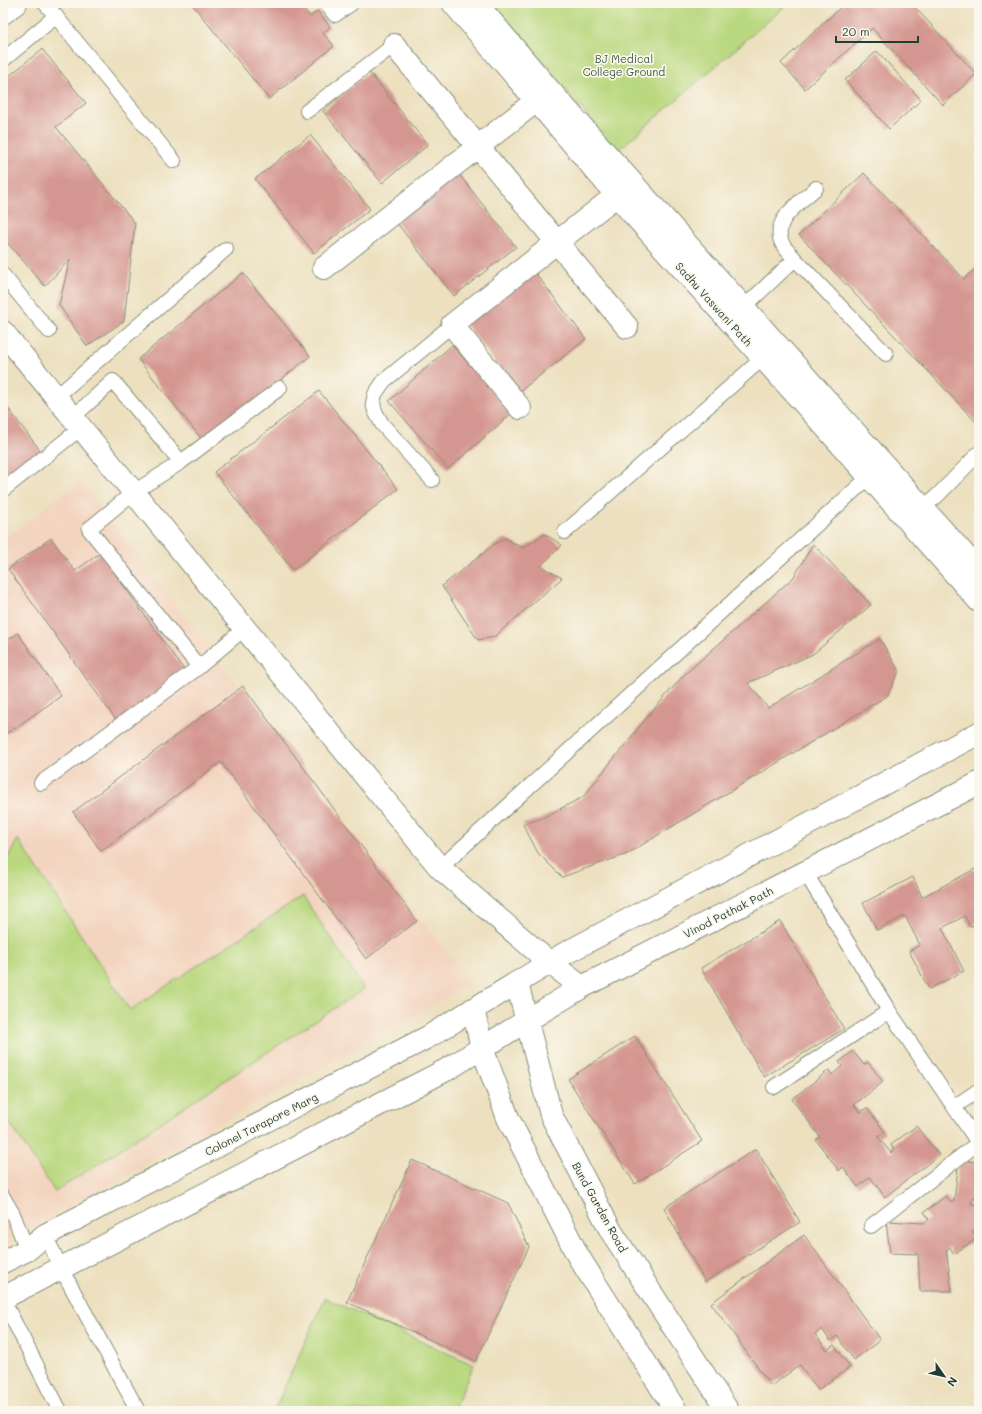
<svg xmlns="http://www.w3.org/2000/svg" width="982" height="1414" viewBox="0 0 982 1414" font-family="Mali,sans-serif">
<rect width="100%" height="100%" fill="#fbf7ec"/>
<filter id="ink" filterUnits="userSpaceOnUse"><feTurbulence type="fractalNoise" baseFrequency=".025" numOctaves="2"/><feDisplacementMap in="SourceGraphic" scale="8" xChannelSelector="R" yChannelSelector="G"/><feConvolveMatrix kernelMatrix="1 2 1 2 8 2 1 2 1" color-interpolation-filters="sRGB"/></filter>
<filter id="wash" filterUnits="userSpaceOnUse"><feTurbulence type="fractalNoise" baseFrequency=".012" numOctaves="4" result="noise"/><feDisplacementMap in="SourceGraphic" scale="16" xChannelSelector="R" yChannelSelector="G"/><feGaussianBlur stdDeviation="0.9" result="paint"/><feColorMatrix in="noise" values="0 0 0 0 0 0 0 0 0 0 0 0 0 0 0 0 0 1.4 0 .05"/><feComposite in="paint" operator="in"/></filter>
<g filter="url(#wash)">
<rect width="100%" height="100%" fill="#ece0bf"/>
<!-- built -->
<polygon fill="#f3d4bf" points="80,481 471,984 3,1244 3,540"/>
<!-- green -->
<g fill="#b9d87f" stroke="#6c8a5a">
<polygon points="492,3 789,3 617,151"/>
<polygon points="18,839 130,1010 303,896 364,989 55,1192 3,1113 3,867"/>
<polygon points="325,1298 474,1365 453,1411 274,1411"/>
</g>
<g id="blocks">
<!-- building -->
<g fill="#d49690">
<polygon points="191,3 299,3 310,17 318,11 330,27 323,33 334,46 269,99"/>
<polygon points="845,3 911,3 976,74 943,105 872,28 805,89 781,63"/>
<polygon points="42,49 86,103 56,127 135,223 124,321 87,346 59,305 70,259 45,286 3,238 3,81"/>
<polygon points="877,51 921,100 889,129 845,80"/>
<polygon points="369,72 428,145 382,183 323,111"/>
<polygon points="310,135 370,209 314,253 255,179"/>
<polygon points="458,173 516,247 454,296 396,222"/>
<polygon points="864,173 964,279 979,265 979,422 977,423 799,235"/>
<polygon points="533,270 586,339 519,392 465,323"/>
<polygon points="243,273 310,356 204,442 138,359"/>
<polygon points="452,345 512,413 448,469 389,401"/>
<polygon points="319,391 398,489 293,570 214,472"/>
<polygon points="3,402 43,454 3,485"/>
<polygon points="545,534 562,545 541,566 562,578 494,637 478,640 442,586 495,544 505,538 523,548"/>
<polygon points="51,538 75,571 100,553 187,674 118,723 8,569"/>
<polygon points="813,544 871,605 813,654 748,683 768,708 880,639 899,671 887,696 627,854 562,877 538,853 523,824 540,819 583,797 648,716 683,676 794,577"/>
<polygon points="18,633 61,696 3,736 3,643"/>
<polygon points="243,686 417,921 366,959 221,762 101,851 73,812"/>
<polygon points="979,867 979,922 970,927 965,916 942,928 964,971 929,989 909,951 920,945 905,916 877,930 863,903 913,877 922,897"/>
<polygon points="780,921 844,1029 764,1077 701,968"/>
<polygon points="635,1036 702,1141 635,1184 568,1079"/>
<polygon points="853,1051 864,1065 868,1062 883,1082 854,1105 860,1112 867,1108 885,1132 878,1137 891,1153 894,1150 891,1145 916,1126 939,1155 885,1197 870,1177 858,1187 843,1167 839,1171 816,1140 820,1137 792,1099 829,1070 832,1075 842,1066 839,1062"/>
<polygon points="756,1149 800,1222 705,1282 664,1208"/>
<polygon points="412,1160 508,1203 529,1247 476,1361 347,1302"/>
<polygon points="959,1160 979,1162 979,1198 972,1197 971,1204 979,1205 979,1230 976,1230 972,1232 977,1238 954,1254 950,1247 946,1250 952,1291 920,1291 918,1254 890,1253 886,1221 924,1223 929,1219 924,1212 946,1196 951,1203 954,1201"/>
<polygon points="804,1235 880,1340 854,1360 837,1336 830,1341 822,1329 815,1334 827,1350 834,1345 850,1367 818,1390 800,1365 771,1386 711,1303"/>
</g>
</g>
</g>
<g filter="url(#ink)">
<use href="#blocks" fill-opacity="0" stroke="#868e7a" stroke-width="1"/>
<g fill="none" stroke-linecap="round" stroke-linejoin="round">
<defs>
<g id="lane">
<polyline points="45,3 174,161"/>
<polyline points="326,3 335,15 352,3"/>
<polyline points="3,60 56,16"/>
<polyline points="307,111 394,45"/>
<path d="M816 188C801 202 769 221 783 245 786 250 791 254 795 259L886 354"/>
<polyline points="3,275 49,331"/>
<polyline points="743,308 795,259"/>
<polyline points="56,397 226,249"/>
<polyline points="73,417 113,381 181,462 134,492 89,529 199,667"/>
<polyline points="181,462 280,388"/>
<polyline points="432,480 382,424 375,411 373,403 375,394 384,381 452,325"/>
<polyline points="3,490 81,428"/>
<polyline points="922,508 937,496 979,453"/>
<polyline points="565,532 763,358"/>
<polyline points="41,783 199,667 245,628"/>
<polyline points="440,868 869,477"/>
<polyline points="805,872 889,1011 979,1144"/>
<polyline points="774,1087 889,1011"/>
<polyline points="954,1107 979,1090"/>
<polyline points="3,1197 13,1214 27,1250"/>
<polyline points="871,1226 978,1143"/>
<polyline points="45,1235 61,1268 138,1411"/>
<polyline points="3,1300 60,1411"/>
</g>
<g id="street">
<polyline points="394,45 627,327"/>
<polyline points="324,268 536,101 552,93"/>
<polyline points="3,332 440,868 550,963 582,987"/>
<polyline points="520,408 452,325 608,202 633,185"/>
</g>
<g id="secondary">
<polyline points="453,3 632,213 828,430 979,601"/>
<polyline points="476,3 552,93 979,571"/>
<polyline points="517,983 551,1115 611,1231 728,1411"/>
<polyline points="473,1009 482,1048 508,1118 578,1256 676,1411"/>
<polyline points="3,1262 27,1250 45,1235 428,1037 564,954 979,733"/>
<polyline points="3,1298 446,1070 582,987 979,783"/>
</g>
<polyline id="primary" points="3,13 16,3"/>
</defs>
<!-- lane casing -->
<use href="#lane" stroke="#868e7a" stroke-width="16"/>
<!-- street casing -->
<use href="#street" stroke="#868e7a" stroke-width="24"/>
<!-- secondary casing -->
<use href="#secondary" stroke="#868e7a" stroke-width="24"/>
<!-- primary casing -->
<use href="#primary" stroke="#868e7a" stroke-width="24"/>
<!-- lane -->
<use href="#lane" stroke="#fff" stroke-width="14"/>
<!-- street -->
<use href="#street" stroke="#fff" stroke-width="22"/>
<!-- secondary -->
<use href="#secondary" stroke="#fff" stroke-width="22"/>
<!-- primary -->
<use href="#primary" stroke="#fff" stroke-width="22"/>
</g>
</g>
<g text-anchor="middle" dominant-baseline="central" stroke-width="3.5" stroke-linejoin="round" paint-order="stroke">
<!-- park labels -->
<g font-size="11" fill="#3e5c43" stroke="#fbf7ec">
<text x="624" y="58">BJ Medical<tspan x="624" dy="13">College Ground</tspan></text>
</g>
<!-- street labels -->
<g font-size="11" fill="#1f3d34" stroke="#fbf7ec">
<text transform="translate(714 304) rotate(48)">Sadhu Vaswani Path</text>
<text transform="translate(728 912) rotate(-27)">Vinod Pathak Path</text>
<text transform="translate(261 1124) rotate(-27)">Colonel Tarapore Marg</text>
<text transform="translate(600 1207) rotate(61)">Bund Garden Road</text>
</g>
</g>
<!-- margin -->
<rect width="982" height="1414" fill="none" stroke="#fbf7ec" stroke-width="16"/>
<!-- north arrow -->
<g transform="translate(944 1376) rotate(124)" stroke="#fbf7ec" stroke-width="3" paint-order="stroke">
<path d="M0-3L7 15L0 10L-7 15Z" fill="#1f3d34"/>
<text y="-6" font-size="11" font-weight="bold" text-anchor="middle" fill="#1f3d34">N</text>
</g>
<!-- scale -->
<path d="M836 36v6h82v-6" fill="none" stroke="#1f3d34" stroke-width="2"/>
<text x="842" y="36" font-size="12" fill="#1f3d34" stroke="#fbf7ec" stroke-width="3" paint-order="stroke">20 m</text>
</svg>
